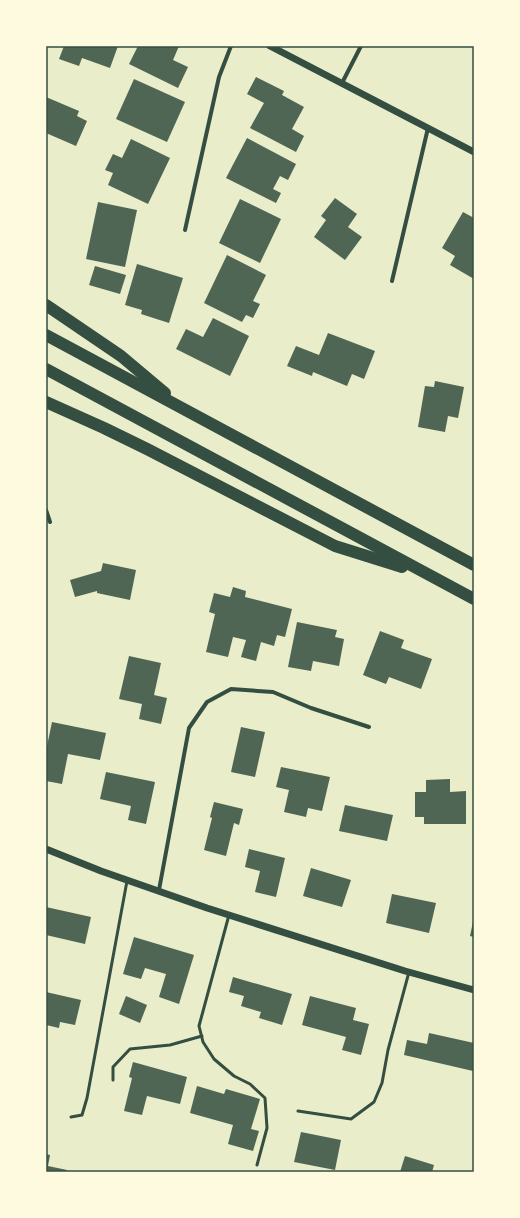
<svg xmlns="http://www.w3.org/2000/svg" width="520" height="1218" viewBox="0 0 520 1218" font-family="'Archivo Narrow',sans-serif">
<rect width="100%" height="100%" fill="#e9edc9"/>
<!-- building -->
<g fill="#4f6655">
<polygon points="64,46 118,46 110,68 82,58 79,66 59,59"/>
<polygon points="138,46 179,46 173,60 188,67 178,88 129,64"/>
<polygon points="256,77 284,91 282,95 304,107 292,129 304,136 296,152 250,128 264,103 247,94"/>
<polygon points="134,79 185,102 167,142 116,119"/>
<polygon points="46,97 79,111 77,116 87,121 76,146 46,133"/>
<polygon points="247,138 296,164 288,180 280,176 273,189 281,193 276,203 226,178"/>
<polygon points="131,139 170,158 148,204 108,185 113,173 105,170 113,154 122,158"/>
<polygon points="335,198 357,214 348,227 362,237 345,260 314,237 326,220 321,216"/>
<polygon points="240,199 281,219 260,263 219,243"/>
<polygon points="98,202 137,210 125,267 86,259"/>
<polygon points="463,212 474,218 474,279 450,265 455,256 442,248"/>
<polygon points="227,255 266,275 253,301 260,304 253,318 246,315 242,322 204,303"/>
<polygon points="137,264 183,278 169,323 141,314 142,310 125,305"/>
<polygon points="95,266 126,275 120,294 89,285"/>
<polygon points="213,318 249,336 230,376 176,349 186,329 203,337"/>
<polygon points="328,333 375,351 364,379 352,374 347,386 313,372 312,376 287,366 296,346 319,355"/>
<polygon points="435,381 464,387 458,418 448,416 445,432 418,427 425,386 434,387"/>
<polygon points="103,563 136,570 130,600 97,593 97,591 75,597 70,580 101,571"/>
<polygon points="233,587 246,591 245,597 292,609 285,637 277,635 274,646 261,642 256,661 241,657 246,640 233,637 228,657 206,652 215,614 209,612 214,593 230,597"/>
<polygon points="297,622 337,630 335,637 344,639 339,666 313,661 311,671 288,667"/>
<polygon points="380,631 404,640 401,648 432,659 421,689 389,677 386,684 363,675"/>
<polygon points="129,656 161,663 154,695 167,698 161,724 139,719 142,704 119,699"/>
<polygon points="52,722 106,733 100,760 68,754 62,784 46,781 46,751"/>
<polygon points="241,727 265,732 255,777 231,772"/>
<polygon points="281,767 330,777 322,811 308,808 306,817 284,812 289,790 276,787"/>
<polygon points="106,772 155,782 146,824 128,820 131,806 100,799"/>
<polygon points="450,779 450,792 466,791 466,824 424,824 424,817 415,817 415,792 426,792 426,780"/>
<polygon points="214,802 243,809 239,825 234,823 226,856 204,850 212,818 210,817"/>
<polygon points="345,805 393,815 387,841 339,831"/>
<polygon points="249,849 285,858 276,897 255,892 260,871 245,867"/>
<polygon points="311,868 351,880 342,907 303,896"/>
<polygon points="392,894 436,903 429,933 386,923"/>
<polygon points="46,907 91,917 85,944 46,935"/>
<polygon points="473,922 474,922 474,937 470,936"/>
<polygon points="134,937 194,955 179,1004 159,997 166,974 145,968 141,979 123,974"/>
<polygon points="233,977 292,994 282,1025 259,1018 261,1012 241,1006 244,996 229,992"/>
<polygon points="46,992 81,1000 75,1025 60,1022 59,1028 46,1025"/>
<polygon points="126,996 147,1005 140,1023 119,1014"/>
<polygon points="310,996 356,1008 353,1020 369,1024 361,1055 342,1050 346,1037 302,1025"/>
<polygon points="429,1033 474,1043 474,1065 473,1071 404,1055 407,1040 427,1044"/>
<polygon points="133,1062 187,1077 180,1104 147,1096 142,1115 124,1111 132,1078 129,1077"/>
<polygon points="197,1086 224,1094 226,1089 260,1099 251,1129 259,1131 253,1151 228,1144 233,1125 190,1113"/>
<polygon points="301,1132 341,1140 335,1170 294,1162"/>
<polygon points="46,1154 50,1155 48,1166 67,1170 66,1172 46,1172"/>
<polygon points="405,1156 434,1165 432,1172 400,1172"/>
</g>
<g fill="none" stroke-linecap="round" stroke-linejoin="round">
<!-- service -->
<g stroke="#344e41" stroke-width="3">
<polyline points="229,915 199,1026 203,1042 214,1059 234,1076 250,1084 265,1098 267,1128 257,1165"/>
<polyline points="113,1080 113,1067 130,1049 170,1045 202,1036"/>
<polyline points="298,1111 351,1119 374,1102 382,1083 388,1050 409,972"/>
<polyline points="71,1117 82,1115 87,1098 127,881"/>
</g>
<!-- minor -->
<g stroke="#344e41" stroke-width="4">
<polyline points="342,83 361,46"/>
<polyline points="185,230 219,77 231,46"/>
<polyline points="392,281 428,128"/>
<polyline points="46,510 50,522"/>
<polyline points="159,890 189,728 207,702 231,689 273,692 311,708 369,727"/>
</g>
<!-- tertiary -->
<g stroke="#344e41" stroke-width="7">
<polyline points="270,46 474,152"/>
<polyline points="46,849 101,871 207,908 405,971 474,990"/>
</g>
<!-- motorway -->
<g stroke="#344e41" stroke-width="12">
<polyline points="46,305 121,356 165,393"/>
<polyline points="46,335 474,565"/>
<polyline points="46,369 474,599"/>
<polyline points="46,402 104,428 147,449 335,546 402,567"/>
</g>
</g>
<!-- border -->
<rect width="520" height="1218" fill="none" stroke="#fefae0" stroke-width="94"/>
<rect x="47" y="47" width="426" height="1124" fill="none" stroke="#344e41" stroke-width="1.5"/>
</svg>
